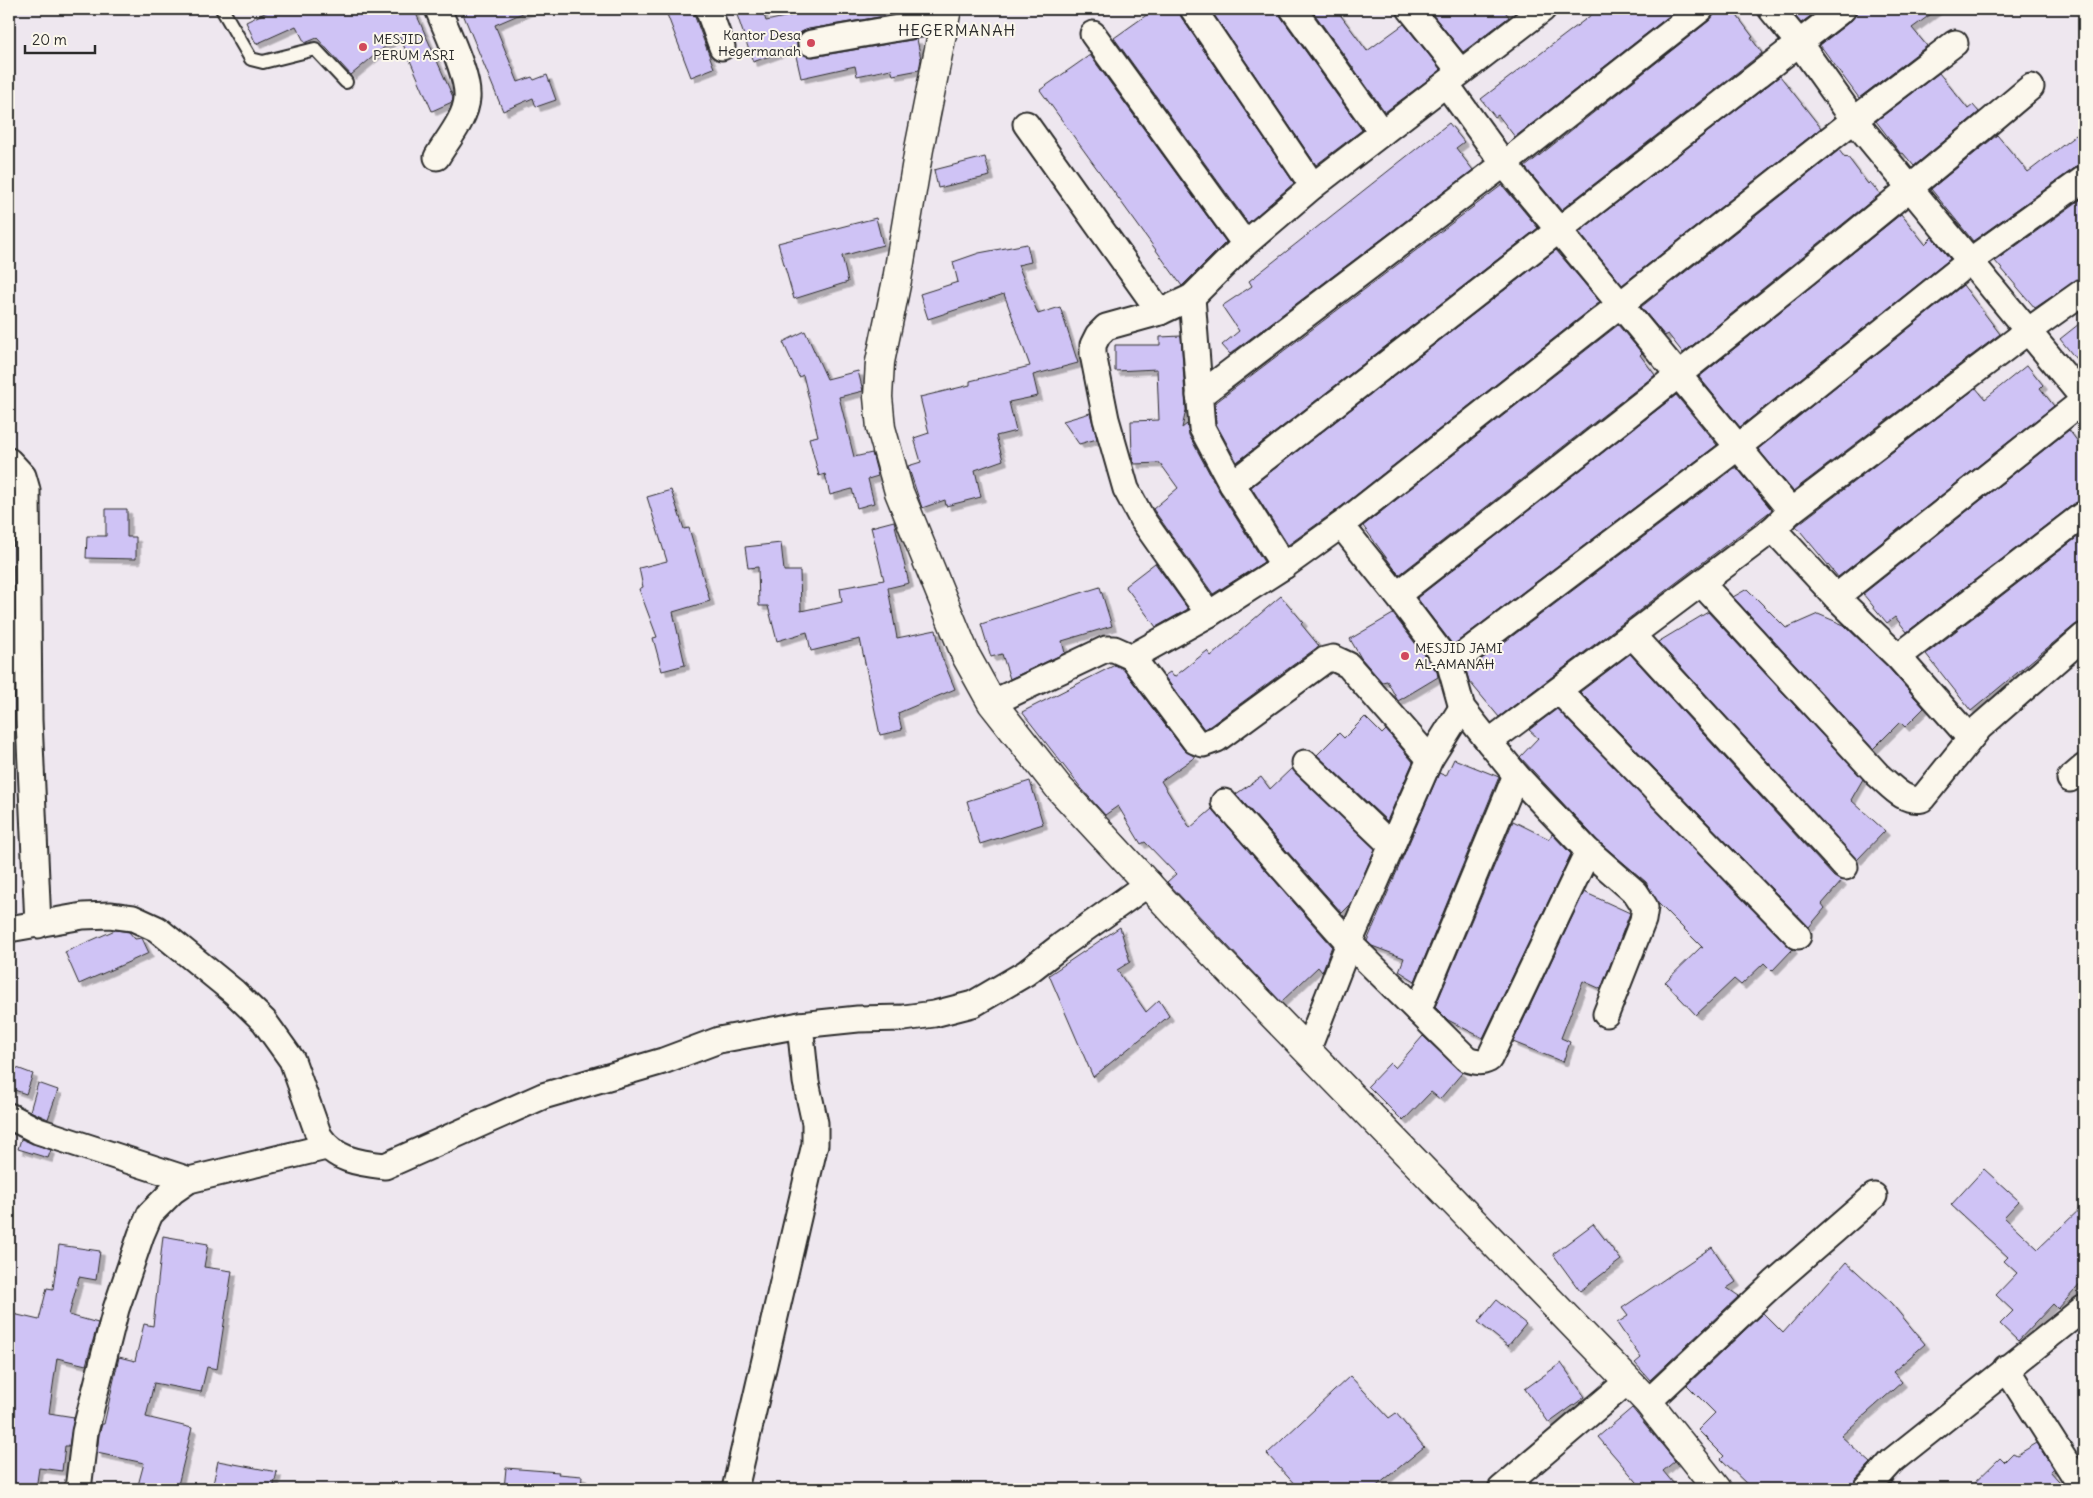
<svg xmlns="http://www.w3.org/2000/svg" width="2093" height="1498" viewBox="0 0 2093 1498" font-family="Delius,sans-serif">
<defs>
<filter id="shadow"><feDropShadow dx="4.5" dy="4.5" stdDeviation="0" flood-color="#0004"/></filter>
</defs>
<rect width="100%" height="100%" fill="#eee7ef"/>
<filter id="ink" filterUnits="userSpaceOnUse"><feTurbulence type="fractalNoise" baseFrequency=".02" numOctaves="2"/><feDisplacementMap in="SourceGraphic" scale="10" xChannelSelector="R" yChannelSelector="G"/><feConvolveMatrix kernelMatrix="1 2 1 2 8 2 1 2 1" color-interpolation-filters="sRGB"/></filter>
<g filter="url(#ink)">
<!-- building -->
<g fill="#cfc3f5" stroke="#2b2b2b" filter="url(#shadow)">
<polygon points="273,9 414,9 453,97 452,102 432,111 399,35 351,75 317,38 305,43 296,26 256,44 246,22"/>
<polygon points="461,9 532,9 495,25 518,82 532,77 534,80 547,75 556,100 536,107 533,98 503,111"/>
<polygon points="665,9 692,9 714,68 691,77"/>
<polygon points="735,9 762,9 766,21 822,9 925,9 809,29 801,32 797,39 797,46 800,53 813,57 917,39 921,59 919,70 893,75 891,69 857,76 855,66 801,78 794,47 753,62"/>
<polygon points="1155,9 1179,9 1181,17 1294,183 1248,223 1114,38"/>
<polygon points="1210,9 1279,9 1281,17 1362,130 1316,165"/>
<polygon points="1311,9 1336,9 1367,51 1404,24 1441,70 1385,112"/>
<polygon points="1428,9 1503,9 1509,17 1463,52"/>
<polygon points="1599,9 1678,9 1515,137 1498,115 1495,117 1481,99"/>
<polygon points="1715,9 1732,9 1753,37 1751,38 1762,53 1561,210 1525,167 1710,20"/>
<polygon points="1789,9 1820,9 1801,23"/>
<polygon points="1857,9 1938,9 1912,28 1927,46 1859,98 1820,45 1852,20"/>
<polygon points="1090,55 1226,242 1182,286 1040,90"/>
<polygon points="1939,73 1968,109 1973,105 1979,112 1914,166 1903,153 1901,154 1876,121"/>
<polygon points="1780,76 1821,128 1622,285 1579,232"/>
<polygon points="1449,123 1464,142 1456,148 1473,170 1230,354 1222,345 1239,331 1222,306 1252,286 1249,281"/>
<polygon points="2084,129 2084,165 2076,167 1973,241 1931,189 1997,135 2028,172"/>
<polygon points="1839,150 1845,158 1847,156 1868,184 1870,182 1880,194 1683,353 1668,334 1665,336 1641,307"/>
<polygon points="985,157 990,176 938,188 934,170"/>
<polygon points="1502,185 1538,228 1237,462 1216,424 1215,403"/>
<polygon points="2084,197 2084,275 2035,308 1995,261"/>
<polygon points="1901,214 1925,244 1932,237 1950,259 1740,427 1699,377"/>
<polygon points="876,218 883,245 842,256 848,282 794,299 778,243"/>
<polygon points="1027,244 1031,262 1018,265 1038,314 1060,307 1078,363 1033,375 1038,396 1009,402 1016,431 996,436 1003,460 975,470 981,497 946,506 945,500 922,508 908,466 921,462 914,438 929,433 920,397 970,385 970,381 1030,366 1004,294 928,319 920,294 958,282 953,262 979,253"/>
<polygon points="1556,250 1600,302 1345,504 1288,545 1251,487"/>
<polygon points="1963,285 2000,334 1793,491 1758,449"/>
<polygon points="2084,320 2084,369 2060,339"/>
<polygon points="1618,325 1642,353 1640,355 1655,375 1399,575 1363,526"/>
<polygon points="805,331 827,379 858,371 863,391 839,397 854,457 872,453 878,476 868,479 874,503 857,508 852,489 830,495 825,474 819,476 809,438 818,436 803,375 799,377 783,342"/>
<polygon points="1181,336 1186,410 1182,428 1187,424 1189,435 1219,491 1264,562 1213,594 1153,509 1178,488 1160,463 1134,464 1132,456 1131,421 1159,420 1157,369 1115,371 1115,345 1160,345 1160,337"/>
<polygon points="2027,365 2043,385 2040,388 2054,406 1838,577 1796,526 1976,388 1985,399"/>
<polygon points="1676,395 1717,445 1453,645 1417,598"/>
<polygon points="1090,413 1097,439 1079,444 1063,421"/>
<polygon points="2069,430 2084,450 2084,500 2075,503 1907,632 1895,617 1887,623 1863,594"/>
<polygon points="1736,467 1772,510 1499,717 1469,681 1466,671"/>
<polygon points="671,490 684,529 689,528 710,601 673,612 685,665 662,671 653,638 657,637 639,589 643,587 639,568 667,561 647,497"/>
<polygon points="106,509 127,509 127,537 136,537 136,559 86,558 87,536 106,536"/>
<polygon points="894,521 909,583 888,588 897,638 936,630 941,655 955,689 898,713 902,730 880,735 860,639 811,651 807,632 777,641 768,606 759,606 758,567 748,568 745,547 781,543 784,571 800,571 801,611 842,602 840,588 884,580 871,527"/>
<polygon points="2084,532 2084,621 2075,625 1971,711 1926,654"/>
<polygon points="1155,563 1188,609 1156,627 1125,586"/>
<polygon points="1100,587 1112,626 1062,641 1065,653 1010,679 1002,654 991,657 981,624"/>
<polygon points="1747,589 1786,628 1818,614 1844,625 1888,667 1924,708 1905,727 1900,722 1873,749 1733,597"/>
<polygon points="1281,596 1303,622 1301,624 1319,646 1210,726 1204,729 1164,676 1170,672 1174,677 1207,651 1211,656"/>
<polygon points="1708,612 1863,779 1851,800 1885,831 1857,860 1658,642"/>
<polygon points="1393,614 1437,672 1438,677 1398,701 1387,681 1382,682 1361,658 1350,639"/>
<polygon points="1630,654 1834,877 1842,881 1822,904 1825,908 1809,927 1580,692"/>
<polygon points="1115,665 1123,669 1184,750 1195,757 1161,781 1190,828 1212,809 1332,946 1322,972 1318,967 1281,1002 1167,882 1176,874 1145,842 1141,844 1118,806 1105,815 1081,788 1022,712"/>
<polygon points="1557,709 1793,949 1772,971 1764,963 1741,985 1734,979 1696,1015 1665,982 1701,947 1703,948 1658,903 1646,882 1598,841 1520,757 1538,738 1529,730"/>
<polygon points="1365,717 1382,734 1386,730 1413,762 1387,821 1317,755 1339,733 1344,738"/>
<polygon points="1454,759 1499,777 1415,981 1399,971 1404,958 1372,946 1367,941 1439,773 1446,776"/>
<polygon points="1292,768 1375,849 1351,904 1342,913 1236,794 1261,777 1270,789"/>
<polygon points="1030,781 1043,824 980,844 967,801"/>
<polygon points="1513,821 1549,839 1552,834 1571,854 1483,1038 1448,1020 1435,1007"/>
<polygon points="1584,892 1630,913 1601,989 1583,981 1561,1038 1570,1042 1563,1062 1513,1042"/>
<polygon points="1120,927 1130,962 1117,970 1146,1012 1159,1000 1169,1016 1093,1077 1049,975"/>
<polygon points="115,930 129,932 135,939 142,938 149,953 79,984 65,952"/>
<polygon points="1423,1036 1462,1073 1440,1099 1431,1092 1403,1121 1368,1086 1390,1063 1395,1068"/>
<polygon points="9,1065 33,1074 26,1094 9,1088"/>
<polygon points="38,1083 58,1090 48,1119 30,1111"/>
<polygon points="21,1139 51,1150 48,1158 18,1149"/>
<polygon points="1984,1169 2019,1201 2004,1217 2038,1249 2084,1205 2084,1280 2058,1309 2053,1304 2018,1341 2000,1324 2013,1311 1996,1295 2017,1273 2004,1261 2008,1257 1951,1205"/>
<polygon points="1593,1224 1621,1260 1580,1291 1553,1254"/>
<polygon points="163,1236 208,1244 204,1267 232,1271 217,1369 207,1367 201,1392 154,1383 146,1417 192,1428 177,1489 137,1489 144,1463 97,1453 99,1435 102,1424 104,1424 119,1357 135,1361 144,1324 153,1326"/>
<polygon points="59,1245 100,1251 96,1280 79,1277 69,1315 98,1323 86,1365 57,1358 49,1413 74,1417 69,1446 65,1446 62,1471 39,1468 36,1489 9,1489 9,1313 39,1320 47,1288 53,1289"/>
<polygon points="1712,1247 1736,1282 1727,1288 1739,1296 1650,1380 1635,1363 1641,1358 1617,1323 1628,1316 1622,1308"/>
<polygon points="1846,1262 1891,1303 1925,1344 1893,1372 1902,1382 1841,1436 1871,1463 1856,1479 1853,1489 1752,1489 1721,1459 1724,1456 1698,1430 1715,1413 1687,1385 1763,1313 1783,1333"/>
<polygon points="1496,1300 1526,1324 1508,1346 1478,1322"/>
<polygon points="1561,1363 1585,1397 1549,1423 1525,1389"/>
<polygon points="1350,1376 1389,1418 1396,1413 1424,1447 1373,1489 1299,1489 1267,1454"/>
<polygon points="1632,1408 1675,1461 1663,1471 1678,1489 1643,1489 1598,1437"/>
<polygon points="2037,1443 2053,1469 2050,1471 2066,1489 1968,1489 2000,1458 2004,1462 2013,1453 2017,1455"/>
<polygon points="218,1461 277,1472 273,1489 212,1489"/>
<polygon points="506,1468 559,1472 558,1474 582,1476 581,1489 504,1489"/>
<polygon points="1893,1482 1901,1489 1886,1489"/>
</g>
<g fill="none" stroke-linecap="round" stroke-linejoin="round">
<defs>
<polyline id="lane" points="222,9 251,59 263,62 315,49 346,82"/>
<g id="street">
<polyline points="708,9 722,47"/>
<polyline points="1193,9 1313,186"/>
<polyline points="1293,9 1382,133"/>
<polyline points="1410,9 1460,71"/>
<polyline points="1543,9 1313,186 1245,244 1192,297 1160,312 1106,327 1098,335 1093,345 1093,354 1106,419 1126,489 1142,519 1209,614 1284,566 1341,525 1854,120 1955,43"/>
<polyline points="1771,9 1799,43 1854,120 2084,399"/>
<polyline points="1093,34 1245,244"/>
<polyline points="811,43 944,20"/>
<polyline points="1446,84 1504,164 1791,511"/>
<polyline points="1026,124 1160,312"/>
<path d="M437 157C447 140 466 118 467 98 469 76 446 30 438 9"/>
<polyline points="1192,297 1202,428 1232,484 1284,566"/>
<polyline points="1199,396 1504,164 1701,9"/>
<polyline points="9,461 23,476 27,490 29,720 38,925"/>
<polyline points="1232,484 1843,9"/>
<polyline points="1341,525 1397,595 1450,665 1462,708 1489,742 1773,529 1791,511 2028,331 2084,291"/>
<polyline points="1773,529 1836,597 1898,657 1970,738"/>
<path d="M1702 584 1878 775C1891 786 1904 803 1922 799L1980 727 2084 636"/>
<path d="M1397 595C1612 429 1824 262 2031 87"/>
<polyline points="1836,597 2084,400"/>
<polyline points="1632,635 1845,867"/>
<polyline points="1132,657 1209,614"/>
<polyline points="1898,657 2084,514"/>
<polyline points="1450,665 1738,447 1970,261 2084,179"/>
<polyline points="1559,691 1798,936"/>
<polyline points="992,703 1106,649 1114,649 1132,657 1195,741 1203,744 1217,739 1325,660 1333,658 1348,665 1430,759"/>
<polyline points="1489,742 1516,775 1588,851 1636,893 1645,907 1643,920 1606,1014"/>
<polyline points="1305,763 1392,846"/>
<polyline points="2070,779 2084,767"/>
<path d="M1224 802 1349 943 1467 1059C1476 1062 1481 1063 1489 1059L1588 851"/>
<path d="M9 929 83 916 110 915 133 918 157 929 234 992 264 1021 292 1060 319 1136C335 1160 358 1163 385 1166L543 1096 663 1061 719 1040 800 1025"/>
<polyline points="1418,1011 1516,775"/>
<polyline points="1307,1051 1349,943 1430,759 1462,708"/>
<polyline points="9,1116 38,1131 189,1180"/>
<polyline points="2006,1368 2083,1489"/>
<polyline points="1648,1402 1774,1283 1874,1196"/>
<polyline points="78,1489 85,1432 116,1309 141,1235 150,1214 173,1191 189,1180 326,1147"/>
<polyline points="735,1489 815,1144 815,1123 806,1082 800,1025 858,1019 904,1018 934,1014 973,1004 1026,973 1062,945 1149,883"/>
<polyline points="1501,1489 1628,1381"/>
<polyline points="1867,1489 1893,1460 2084,1308"/>
</g>
<polyline id="secondary" points="947,9 919,149 897,280 880,362 878,397 881,428 899,492 966,656 992,703 1059,788 1194,934 1628,1381 1648,1402 1717,1489"/>
</defs>
<!-- lane casing -->
<use href="#lane" stroke="#2b2b2b" stroke-width="16"/>
<!-- street casing -->
<use href="#street" stroke="#2b2b2b" stroke-width="29"/>
<!-- secondary casing -->
<use href="#secondary" stroke="#2b2b2b" stroke-width="31"/>
<!-- lane -->
<use href="#lane" stroke="#fbf7ec" stroke-width="12"/>
<!-- street -->
<use href="#street" stroke="#fbf7ec" stroke-width="25"/>
<!-- secondary -->
<use href="#secondary" stroke="#fbf7ec" stroke-width="28"/>
</g>
</g>
<!-- markers -->
<g fill="#d1495b" stroke="#fbf7ec" stroke-width="2">
<circle cx="811" cy="43" r="5"/>
<circle cx="363" cy="47" r="5"/>
<circle cx="1405" cy="656" r="5"/>
</g>
<g text-anchor="middle" dominant-baseline="central" stroke-width="4" stroke-linejoin="round" paint-order="stroke">
<!-- poi labels -->
<g font-size="14" fill="#2b2b2b" stroke="#fbf7ec" text-anchor="start">
<text x="801" y="35" text-anchor="end">Kantor Desa<tspan x="801" dy="16">Hegermanah</tspan></text>
<text x="373" y="39">MESJID<tspan x="373" dy="16">PERUM ASRI</tspan></text>
<text x="1415" y="648">MESJID JAMI<tspan x="1415" dy="16">AL-AMANAH</tspan></text>
</g>
<!-- quarter labels -->
<g font-size="16" letter-spacing="1" fill="#2b2b2b" stroke="#fbf7ec">
<text x="957" y="30">HEGERMANAH</text>
</g>
</g>
<!-- margin -->
<rect width="2093" height="1498" fill="none" stroke="#fbf7ec" stroke-width="30"/>
<rect x="15" y="15" width="2063" height="1468" fill="none" stroke="#2b2b2b" stroke-width="2" filter="url(#ink)"/>
<!-- scale -->
<path d="M25 45v8h70v-8" fill="none" stroke="#2b2b2b" stroke-width="2.5"/>
<text x="32" y="45" font-size="15" fill="#2b2b2b" stroke="#fbf7ec" stroke-width="4" paint-order="stroke">20 m</text>
</svg>
